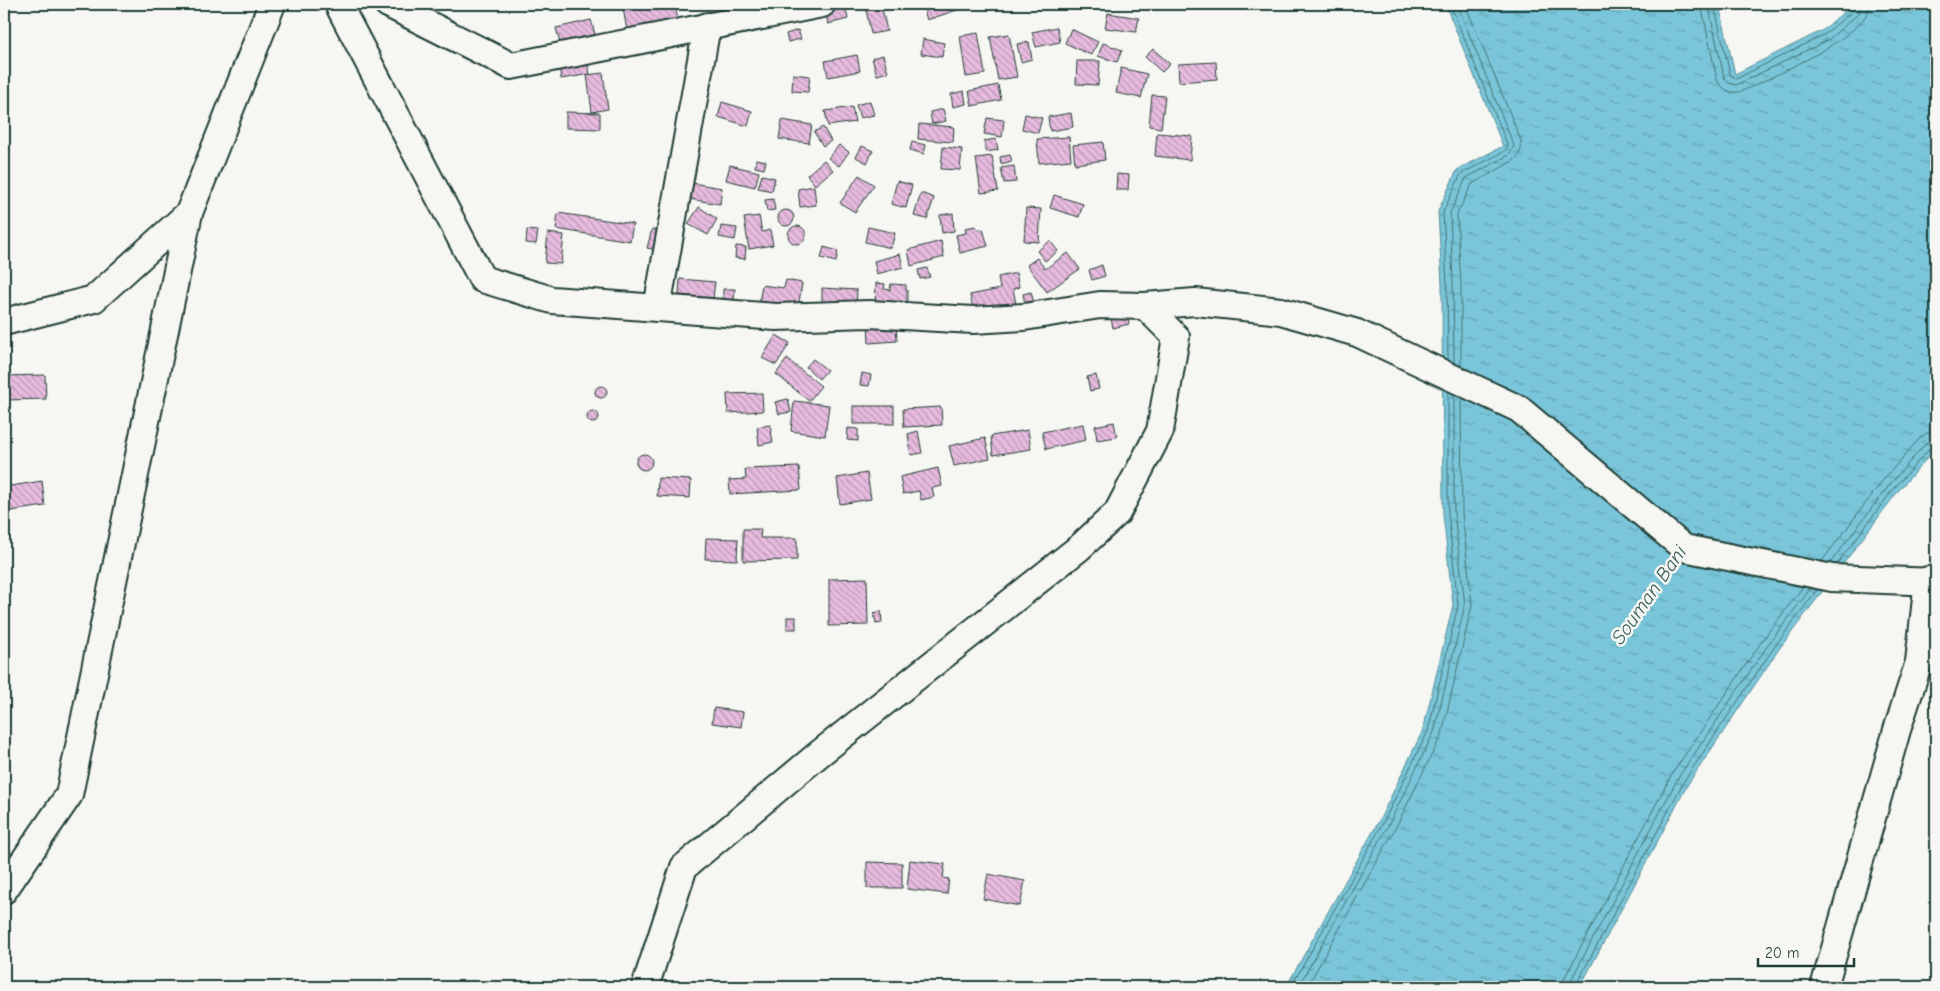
<svg xmlns="http://www.w3.org/2000/svg" width="1940" height="991" viewBox="0 0 1940 991" font-family="'Comic Neue',sans-serif">
<defs>
<pattern id="water-ripples" width="26" height="14" patternUnits="userSpaceOnUse" patternTransform="scale(1.25)"><rect width="26" height="14" fill="#7ac5d9"/><path d="M2 4q2-2 4 0t4 0M15 11q2-2 4 0t4 0" fill="none" stroke="#63a1b1"/></pattern>
<pattern id="building-back-hatch" width="6" height="6" patternUnits="userSpaceOnUse" patternTransform="scale(1.25)"><rect width="6" height="6" fill="#e8bbdf"/><path d="M-1 5l2 2M0 0l6 6M5-1l2 2" fill="none" stroke="#bb99b6"/></pattern>
</defs>
<rect width="100%" height="100%" fill="#f6f6f2"/>
<filter id="ink" filterUnits="userSpaceOnUse"><feTurbulence type="fractalNoise" baseFrequency=".02" numOctaves="2"/><feDisplacementMap in="SourceGraphic" scale="10" xChannelSelector="R" yChannelSelector="G"/><feConvolveMatrix kernelMatrix="1 2 1 2 8 2 1 2 1" color-interpolation-filters="sRGB"/></filter>
<g filter="url(#ink)">
<!-- water -->
<polygon fill="url(#water-ripples)" stroke="#568f97" points="1445,4 1719,4 1735,74 1823,30 1853,4 1936,4 1936,448 1899,490 1779,649 1688,784 1580,987 1286,987 1380,819 1423,730 1453,605 1443,514 1442,285 1438,211 1457,170 1503,146"/>
<g fill="none" stroke-linecap="round" stroke-linejoin="round">
<!-- shore -->
<g stroke="#437376" stroke-width="1">
<path d="M1701 4 1717 80C1723 91 1733 95 1745 90 1772 76 1869 36 1870 4"/>
<polyline points="1708,4 1724,77 1729,83 1736,85 1828,40 1859,13 1862,4"/>
<polyline points="1714,4 1730,74 1736,79 1825,34 1854,10 1856,4"/>
<polyline points="1448,360 1447,285 1443,212 1461,174 1505,151 1508,146 1450,4"/>
<polyline points="1454,363 1453,284 1450,213 1466,178 1509,155 1514,146 1457,4"/>
<path d="M1461 366V284L1457 214 1472 184 1513 161C1521 155 1523 147 1520 138L1465 4"/>
<polyline points="1822,561 1884,479 1920,438 1927,433 1936,431"/>
<polyline points="1830,563 1891,483 1926,443 1936,439"/>
<polyline points="1837,564 1895,487 1931,447 1936,445"/>
<polyline points="1291,987 1384,821 1428,731 1458,605 1448,513 1448,391"/>
<polyline points="1298,987 1389,824 1434,732 1465,605 1454,513 1454,394"/>
<polyline points="1307,987 1396,827 1442,734 1472,605 1462,513 1461,398"/>
<polyline points="1562,987 1565,977 1672,774 1764,638 1803,587"/>
<polyline points="1570,987 1571,980 1678,778 1770,642 1811,588"/>
<polyline points="1576,987 1577,983 1684,781 1775,646 1817,590"/>
</g>
</g>
<!-- building -->
<g fill="url(#building-back-hatch)" stroke="#1f3d34">
<polygon points="647,4 675,4 679,26 628,36 623,8"/>
<polygon points="870,4 881,4 887,31 871,34 865,5"/>
<polygon points="909,4 915,4 917,9 910,10"/>
<polygon points="933,4 961,4 963,8 927,20 923,7"/>
<polygon points="845,6 848,19 828,24 825,10"/>
<polygon points="1108,13 1139,18 1136,32 1105,28"/>
<polygon points="591,20 596,38 561,47 556,28"/>
<polygon points="1057,27 1060,42 1036,47 1032,32"/>
<polygon points="1071,29 1098,42 1091,55 1065,43"/>
<polygon points="798,30 801,39 788,42 786,34"/>
<polygon points="978,33 985,74 966,77 960,36"/>
<polygon points="1009,34 1017,77 998,80 990,37"/>
<polygon points="923,39 944,43 942,57 921,54"/>
<polygon points="1029,42 1032,59 1021,62 1017,44"/>
<polygon points="1103,43 1122,50 1117,62 1098,56"/>
<polygon points="1153,49 1170,64 1162,72 1145,57"/>
<polygon points="857,55 860,71 828,77 825,61"/>
<polygon points="883,55 888,72 877,75 872,58"/>
<polygon points="587,60 590,74 561,79 559,65"/>
<polygon points="1077,61 1100,61 1098,85 1076,84"/>
<polygon points="1216,62 1217,79 1179,82 1178,64"/>
<polygon points="1121,68 1147,74 1141,98 1116,93"/>
<polygon points="603,73 608,109 592,112 587,75"/>
<polygon points="793,74 810,76 808,92 792,91"/>
<polygon points="998,85 1001,100 972,106 969,91"/>
<polygon points="964,91 966,104 953,107 951,94"/>
<polygon points="1152,95 1165,96 1161,128 1149,126"/>
<polygon points="870,101 874,115 860,118 856,105"/>
<polygon points="722,102 752,111 748,126 718,117"/>
<polygon points="852,107 855,122 828,126 825,111"/>
<polygon points="943,109 946,121 932,124 930,112"/>
<polygon points="566,112 600,113 600,129 566,128"/>
<polygon points="1071,113 1073,127 1050,131 1048,117"/>
<polygon points="1025,114 1042,118 1038,133 1022,129"/>
<polygon points="987,118 1004,120 1002,137 984,134"/>
<polygon points="782,120 812,125 809,143 779,139"/>
<polygon points="919,124 954,127 953,142 918,139"/>
<polygon points="823,127 831,141 823,146 814,132"/>
<polygon points="1157,133 1192,136 1190,160 1155,156"/>
<polygon points="1069,137 1071,160 1039,163 1037,139"/>
<polygon points="996,139 998,150 986,152 984,141"/>
<polygon points="912,142 926,145 924,154 910,150"/>
<polygon points="1103,142 1105,160 1075,164 1073,145"/>
<polygon points="839,145 849,152 839,166 828,158"/>
<polygon points="862,146 873,151 867,163 856,157"/>
<polygon points="943,147 962,149 960,170 941,169"/>
<polygon points="1010,155 1012,161 1001,164 1000,157"/>
<polygon points="992,156 998,191 981,193 976,158"/>
<polygon points="756,159 766,161 764,169 755,167"/>
<polygon points="824,160 833,170 815,185 807,175"/>
<polygon points="730,165 759,172 755,187 726,180"/>
<polygon points="1014,166 1016,182 1004,183 1001,168"/>
<polygon points="1117,174 1129,175 1128,190 1116,190"/>
<polygon points="762,175 775,178 772,191 758,188"/>
<polygon points="859,175 874,185 855,212 840,203"/>
<polygon points="897,181 912,185 906,208 891,204"/>
<polygon points="692,183 722,188 720,204 689,199"/>
<polygon points="814,186 816,205 800,207 798,189"/>
<polygon points="921,193 934,198 927,219 914,216"/>
<polygon points="1054,195 1083,204 1079,217 1050,208"/>
<polygon points="773,199 775,210 767,211 765,200"/>
<polygon points="699,207 717,219 708,235 688,224"/>
<polygon points="1026,208 1041,209 1039,242 1024,241"/>
<circle cx="786" cy="218" r="8"/>
<polygon points="558,213 633,224 630,241 556,229"/>
<polygon points="953,213 954,231 942,233 940,215"/>
<polygon points="759,216 762,232 770,230 773,245 749,249 744,218"/>
<polygon points="721,226 737,228 735,240 719,237"/>
<polygon points="976,226 977,230 983,229 988,246 960,253 956,235 966,233 965,228"/>
<circle cx="797" cy="235" r="9"/>
<polygon points="868,227 895,233 891,248 865,242"/>
<polygon points="652,229 663,233 658,250 647,248"/>
<polygon points="527,230 538,231 536,244 526,243"/>
<polygon points="548,233 564,235 561,264 545,263"/>
<polygon points="941,241 944,257 911,266 908,250"/>
<polygon points="1050,241 1058,251 1045,261 1037,251"/>
<polygon points="736,246 746,247 745,259 735,258"/>
<polygon points="824,247 838,251 836,262 821,258"/>
<polygon points="1068,253 1080,269 1047,292 1027,265 1037,258 1045,269"/>
<polygon points="900,254 903,267 877,274 874,261"/>
<polygon points="1102,265 1105,276 1092,280 1089,270"/>
<polygon points="927,268 930,277 920,279 918,270"/>
<polygon points="1016,273 1019,287 1013,289 1016,304 974,313 970,295 1000,289 998,277"/>
<polygon points="680,279 715,282 713,298 679,295"/>
<polygon points="786,280 802,283 798,309 759,303 762,285 784,288"/>
<polygon points="876,283 885,284 884,289 890,290 891,284 906,285 906,290 907,290 907,307 875,305"/>
<polygon points="822,288 857,290 856,309 822,307"/>
<polygon points="723,289 735,289 734,300 723,300"/>
<polygon points="1031,292 1035,307 1026,309 1023,294"/>
<polygon points="1127,315 1129,324 1113,328 1111,318"/>
<polygon points="896,323 897,341 869,343 868,324"/>
<polygon points="776,335 790,343 776,365 762,358"/>
<polygon points="787,359 821,386 809,401 776,374"/>
<polygon points="813,359 827,370 819,379 806,367"/>
<polygon points="862,373 871,375 869,386 860,385"/>
<polygon points="45,375 46,399 4,400 4,376"/>
<polygon points="1096,375 1099,389 1090,391 1087,377"/>
<circle cx="601" cy="392" r="6"/>
<polygon points="762,393 763,411 728,413 727,394"/>
<polygon points="788,399 791,412 779,414 775,402"/>
<polygon points="794,401 829,405 825,436 791,431"/>
<rect x="853" y="406" width="41" height="18"/>
<polygon points="941,407 942,425 904,427 903,409"/>
<circle cx="593" cy="417" r="6"/>
<polygon points="1114,422 1117,437 1097,440 1095,426"/>
<polygon points="1083,424 1086,440 1046,449 1042,432"/>
<polygon points="770,425 773,442 759,445 757,427"/>
<polygon points="848,428 858,429 858,441 847,440"/>
<polygon points="1028,430 1031,449 993,455 991,436"/>
<polygon points="918,431 922,453 911,455 908,434"/>
<polygon points="985,438 990,458 954,466 949,446"/>
<circle cx="644" cy="462" r="8"/>
<polygon points="799,467 801,490 730,494 729,480 746,479 745,469"/>
<polygon points="938,468 942,486 932,488 934,497 921,500 919,491 903,494 900,477"/>
<polygon points="867,473 871,499 840,504 837,478"/>
<polygon points="658,478 691,480 690,498 657,496"/>
<polygon points="42,481 45,506 4,512 4,487"/>
<polygon points="743,529 761,529 760,538 797,538 797,560 743,561"/>
<polygon points="706,538 738,539 737,560 705,559"/>
<polygon points="867,578 868,625 829,626 829,579"/>
<polygon points="881,611 882,623 876,624 874,613"/>
<rect x="787" y="617" width="9" height="12"/>
<polygon points="714,708 743,712 741,727 712,723"/>
<polygon points="910,860 945,864 943,878 949,879 947,894 907,889"/>
<polygon points="867,862 902,863 902,888 867,888"/>
<polygon points="988,874 1025,881 1020,906 983,899"/>
</g>
<g fill="none" stroke-linecap="round" stroke-linejoin="round">
<defs>
<g id="street">
<polyline points="338,4 482,279 552,300 776,317 869,314 973,320 1024,317 1100,305 1145,306 1176,337 1160,431 1117,513 1079,548 819,754 684,867 645,987"/>
<polyline points="388,4 511,66 822,4"/>
<polyline points="1145,306 1195,302 1281,311 1357,333 1519,409 1684,548 1832,578 1936,582"/>
<polyline points="657,308 707,26"/>
<polyline points="4,322 94,299 189,213"/>
<polyline points="4,890 69,795 189,213 272,4"/>
<polyline points="1824,987 1897,730 1919,662 1928,580"/>
</g>
</defs>
<!-- street casing -->
<use href="#street" stroke="#1f3d34" stroke-width="30"/>
<!-- street -->
<use href="#street" stroke="#f6f6f2" stroke-width="26"/>
</g>
</g>
<g text-anchor="middle" dominant-baseline="central" stroke-width="5" stroke-linejoin="round" paint-order="stroke">
<!-- water labels -->
<g font-size="20" font-style="italic" fill="#365f5d" stroke="#f6f6f2">
<text transform="translate(1649 595) rotate(-55)">Souman Bani</text>
</g>
</g>
<!-- margin -->
<rect width="1940" height="991" fill="none" stroke="#f6f6f2" stroke-width="20"/>
<rect x="10" y="10" width="1920" height="971" fill="none" stroke="#1f3d34" stroke-width="2" filter="url(#ink)"/>
<!-- scale -->
<path d="M1758 958v8h96v-8" fill="none" stroke="#1f3d34" stroke-width="2.5"/>
<text x="1765" y="958" font-size="15" fill="#1f3d34" stroke="#f6f6f2" stroke-width="4" paint-order="stroke">20 m</text>
</svg>
